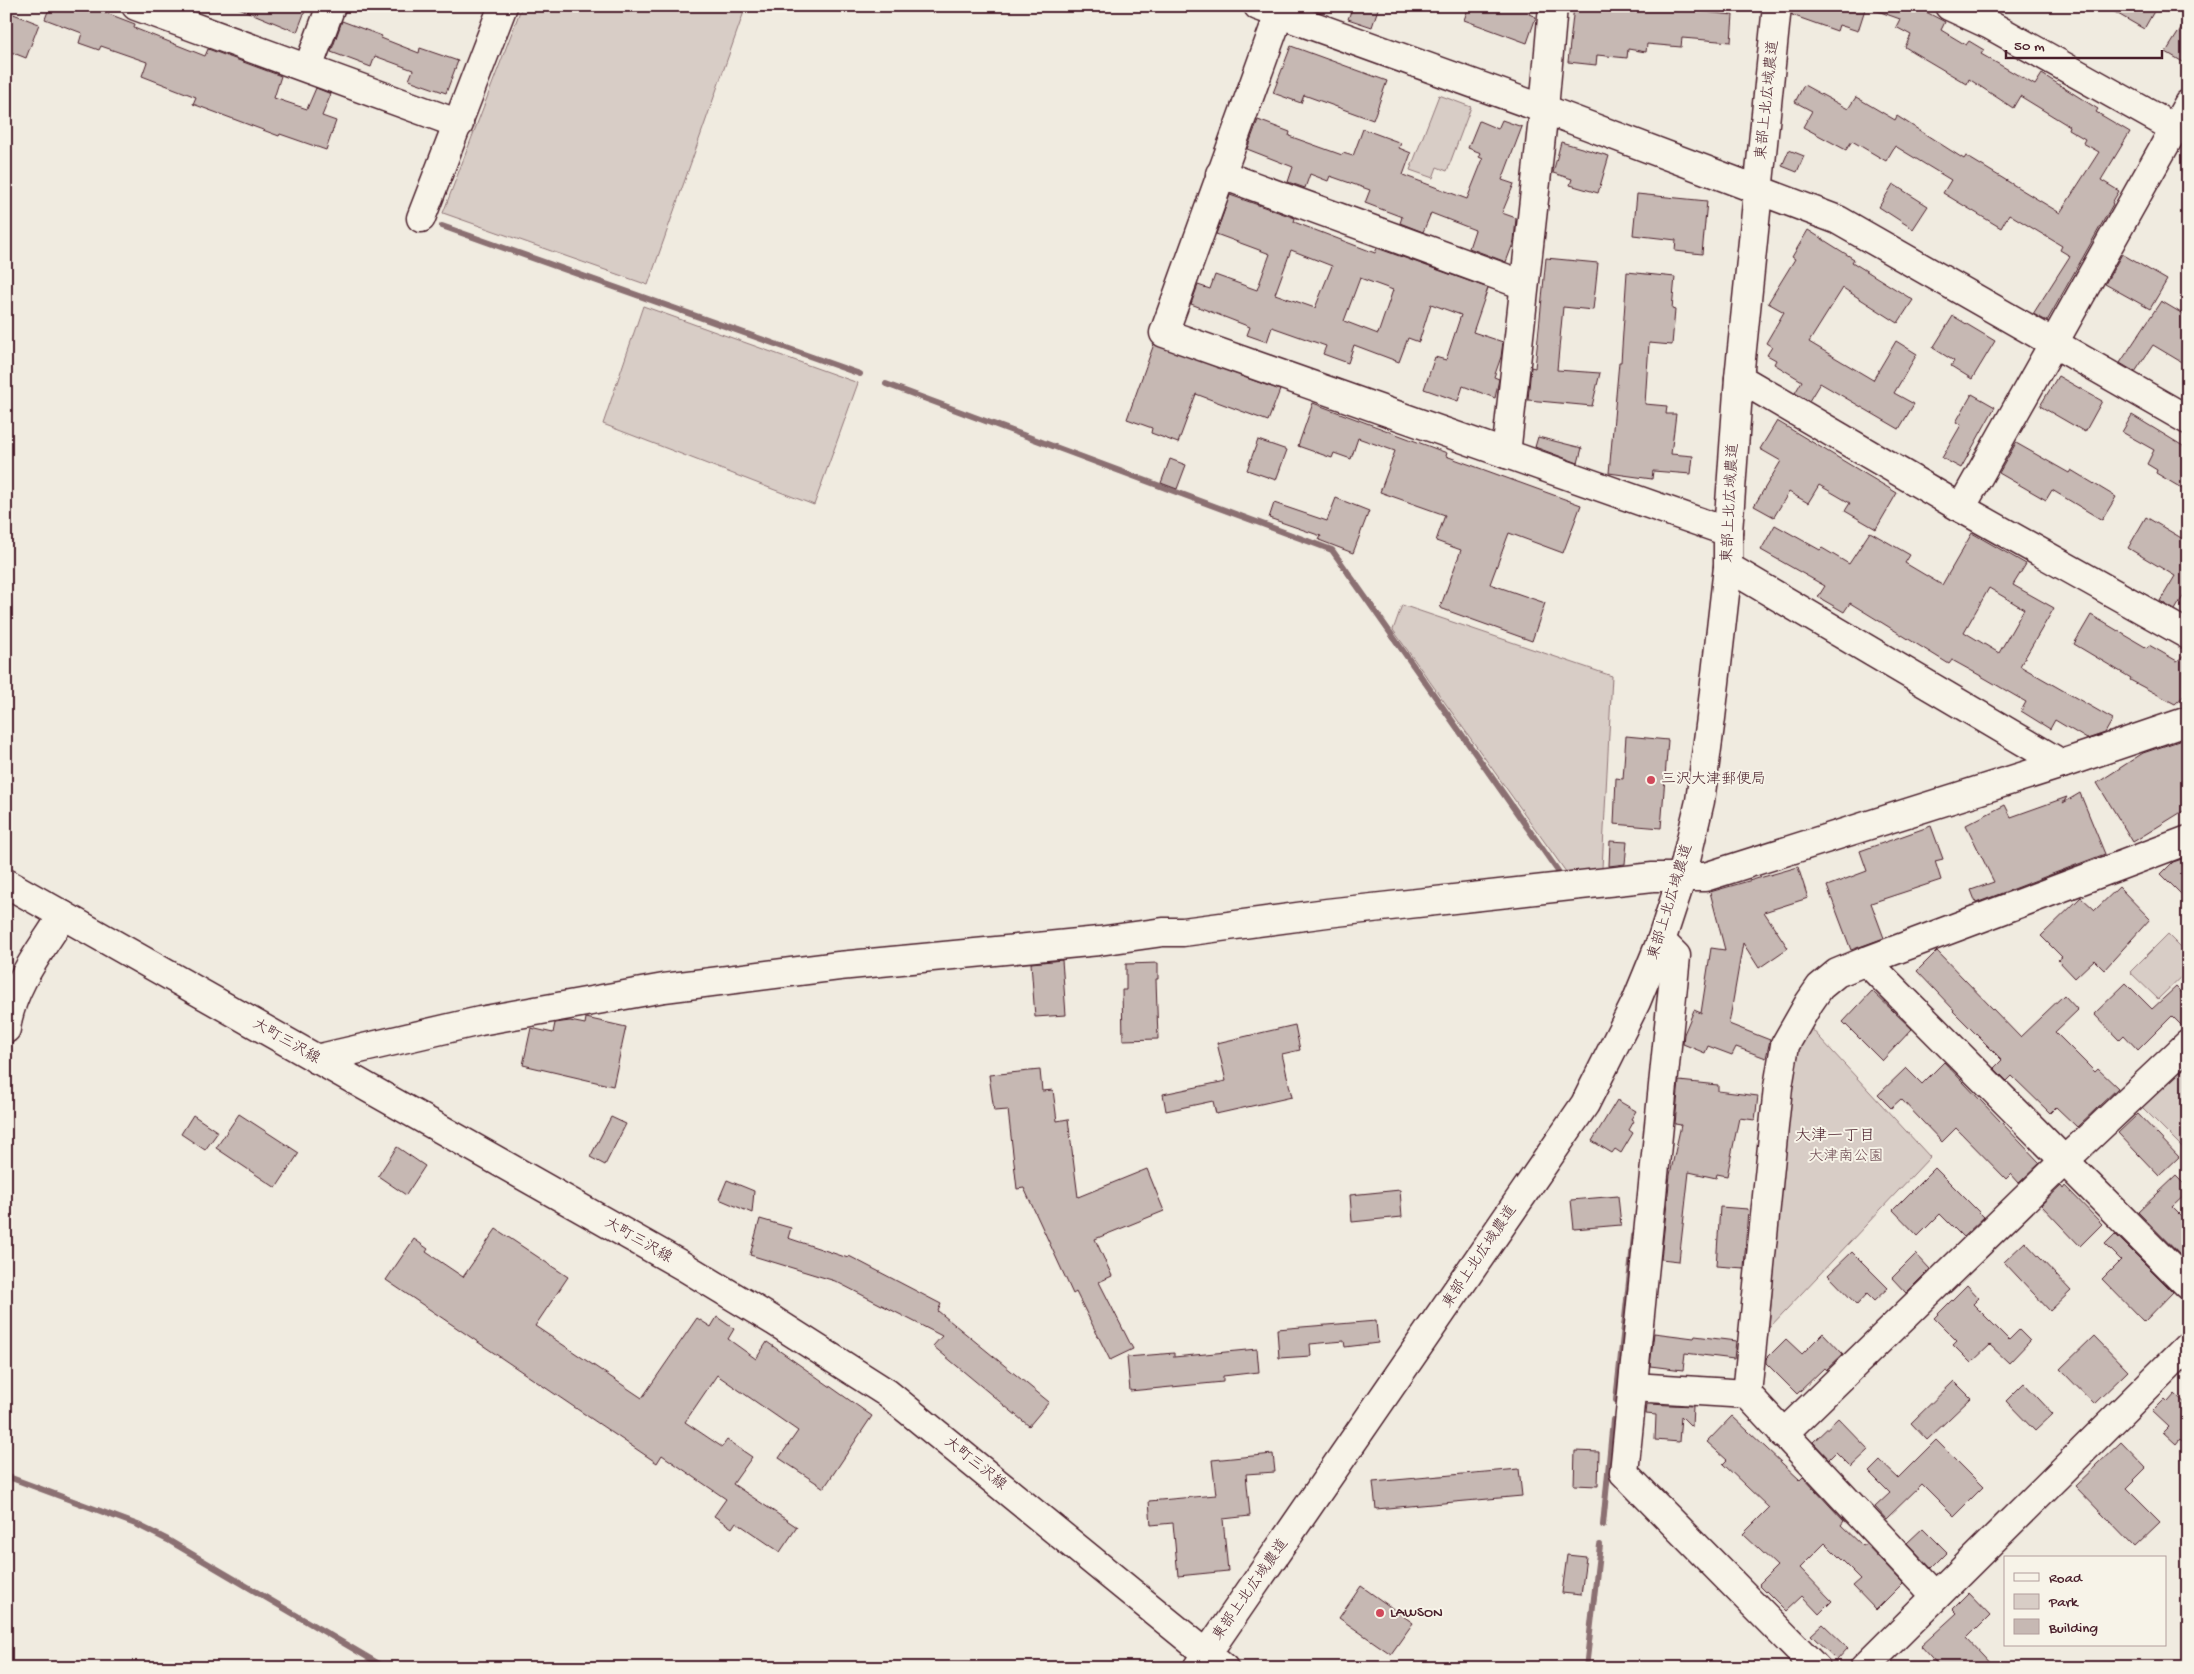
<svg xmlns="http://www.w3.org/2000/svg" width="2194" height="1674" viewBox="0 0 2194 1674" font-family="'Gochi Hand','Klee One',sans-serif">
<rect width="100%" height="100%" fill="#f0ebe0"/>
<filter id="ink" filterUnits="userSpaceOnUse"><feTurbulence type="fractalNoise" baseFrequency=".02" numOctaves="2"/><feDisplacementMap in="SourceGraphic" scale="10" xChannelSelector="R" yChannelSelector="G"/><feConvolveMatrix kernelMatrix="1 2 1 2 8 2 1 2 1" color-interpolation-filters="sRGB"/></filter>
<g filter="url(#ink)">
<!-- green -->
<g fill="#d8cdc6" stroke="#917678">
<polygon points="522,6 746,6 648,285 443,213"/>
<polygon points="1439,95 1471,107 1447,171 1437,167 1433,178 1410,170"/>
<polygon points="643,306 858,383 814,505 603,424"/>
<polygon points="1402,605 1612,676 1602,868 1569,876 1393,630"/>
<polygon points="2168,934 2188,954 2188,970 2158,999 2130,972"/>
<polygon points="1808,1025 1930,1157 1769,1328 1792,1064"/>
<polygon points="2188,1060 2188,1153 2141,1106"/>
</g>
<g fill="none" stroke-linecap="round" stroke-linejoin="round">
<!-- stream -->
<g stroke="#8b6f72" stroke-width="6">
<polyline points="442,226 860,374"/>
<polyline points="886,384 1332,550 1560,874"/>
<polyline points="1616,1400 1634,1236"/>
<polyline points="6,1476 138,1525 168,1540 386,1668"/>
<polyline points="1603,1525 1613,1420"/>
<polyline points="1586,1668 1600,1545"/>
</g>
</g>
<!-- building -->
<g fill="#c6b8b3" stroke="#4a1f2b" fill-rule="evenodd">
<polygon points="50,6 88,6 135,24 134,28 205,56 208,49 281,76 274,98 307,109 316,88 331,94 322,116 336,121 326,150 280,134 279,136 193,104 196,97 142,76 147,62 101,46 99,50 79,43 82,33 45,19"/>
<polygon points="234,6 307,6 297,32"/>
<polygon points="1353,6 1379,6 1372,27 1348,19"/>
<polygon points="1469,6 1532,6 1529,14 1536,17 1527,43 1464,20"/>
<polygon points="1574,6 1670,6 1685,8 1685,10 1733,15 1731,42 1682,38 1681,47 1647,44 1646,52 1628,49 1627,58 1597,55 1596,65 1568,62"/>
<polygon points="1792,6 1866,6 1858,31 1839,25 1837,31 1792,15"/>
<polygon points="1873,6 1915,6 1945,22 1941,30 1966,45 1969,41 1984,50 1981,54 2035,85 2042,74 2098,109 2096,112 2130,132 2101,180 2119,191 2112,203 2113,204 2047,321 2033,314 2070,256 2060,250 2062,246 2009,214 2001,228 1943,193 1951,180 1895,146 1886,161 1852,141 1846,150 1803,127 1812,111 1795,102 1804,85 1848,109 1856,97 1895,120 1897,116 1964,159 1966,156 2060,213 2099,152 2083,143 2085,139 2068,129 2069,126 2020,96 2013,108 1969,79 1967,84 1913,52 1905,47 1911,35 1896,27 1900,19 1872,9"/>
<polygon points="2104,6 2157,6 2144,29"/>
<polygon points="11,13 39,24 26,58 6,50 6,24"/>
<polygon points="2188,17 2188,65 2166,52"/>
<polygon points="342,21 382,36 381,38 419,53 420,48 458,61 446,93 409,80 413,70 375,56 371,67 331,52"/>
<polygon points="1291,46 1387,81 1373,120 1304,95 1301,103 1273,93"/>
<polygon points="1258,120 1290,132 1289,136 1342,155 1343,153 1353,156 1363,129 1401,143 1399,148 1411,153 1403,175 1467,199 1483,159 1479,157 1481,153 1468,148 1479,121 1498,129 1502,120 1522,127 1502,180 1514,184 1502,213 1516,218 1514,241 1506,262 1469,248 1475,230 1431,213 1423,232 1400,223 1402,217 1365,203 1370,190 1330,176 1328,181 1310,174 1305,188 1288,182 1293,167 1247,149"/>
<polygon points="1561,142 1609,156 1598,193 1570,185 1572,179 1553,173"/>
<polygon points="1789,150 1804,156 1797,172 1782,166"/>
<polygon points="1893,184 1928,206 1913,229 1879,207"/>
<polygon points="1637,194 1707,201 1702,254 1675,251 1676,240 1633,235"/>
<path d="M1230 195 1295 218 1294 222 1375 253 1377 248 1488 288 1473 332 1503 342 1501 357 1494 377 1499 379 1495 398 1463 386 1458 401 1424 389 1435 357 1446 360 1461 315 1431 304 1419 342 1408 338 1399 362 1354 345 1348 363 1323 354 1326 346 1272 327 1267 342 1247 335 1250 327 1191 304 1198 285 1210 289 1215 275 1257 290 1270 254 1216 234ZM1291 250 1332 266 1315 308 1275 294ZM1360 278 1393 290 1378 334 1344 321Z"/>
<polygon points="1808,230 1854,259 1852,262 1913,300 1898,323 1843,288 1809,342 1873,380 1896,341 1917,354 1894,393 1914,404 1899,429 1820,383 1809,401 1795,393 1802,381 1774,364 1776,360 1767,355 1772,347 1766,343 1784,312 1768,303 1795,259 1792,257"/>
<polygon points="2122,254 2167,280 2150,309 2105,284"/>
<polygon points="1546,258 1598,263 1593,310 1563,307 1557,370 1600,373 1592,406 1528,400 1531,367 1535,368"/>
<polygon points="1627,272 1675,277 1672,309 1675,310 1672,345 1649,343 1645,404 1667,406 1666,414 1676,414 1671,454 1693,456 1691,474 1653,471 1652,479 1609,473 1619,362 1621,362"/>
<polygon points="2161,301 2188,317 2188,366 2153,345 2135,372 2120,363"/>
<polygon points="1953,316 1995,341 1972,379 1951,366 1954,361 1933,348"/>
<polygon points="1154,344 1280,390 1268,421 1196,394 1178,443 1151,433 1152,428 1127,419"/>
<polygon points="2058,376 2102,401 2085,432 2040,406"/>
<polygon points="1972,394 1995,407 1961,468 1942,458 1961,425 1956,422"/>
<polygon points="1313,403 1447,453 1446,456 1581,505 1563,553 1509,533 1490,584 1545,603 1532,641 1440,608 1461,550 1436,541 1445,515 1380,492 1395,451 1358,438 1351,459 1334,453 1332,458 1298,446"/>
<polygon points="2132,415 2188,449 2188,492 2156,473 2157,470 2147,464 2154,450 2122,432"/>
<polygon points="1777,421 1897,493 1876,529 1845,511 1850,503 1819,485 1808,503 1789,492 1774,517 1754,506 1781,461 1760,449"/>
<polygon points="1538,437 1582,448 1578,463 1535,447"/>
<polygon points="1258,440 1287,450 1276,480 1247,470"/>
<polygon points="2016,443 2069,473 2071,470 2116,497 2102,520 2052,490 2046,500 1999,473"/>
<polygon points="1170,459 1186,465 1177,489 1161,483"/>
<polygon points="1336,498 1369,511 1353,553 1319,540 1321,536 1269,518 1274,503 1327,521"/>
<polygon points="2146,517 2188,542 2188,588 2175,610 2160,601 2175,576 2128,548"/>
<path d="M1775 525 1820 550 1822 548 1849 564 1870 532 1910 555 1905 563 1942 585 1972 533 2026 564 2013 585 2054 608 2020 666 2113 719 2105 733 2087 739 2055 720 2050 729 2021 711 2026 702 1981 676 1952 660 1949 664 1850 603 1844 612 1818 597 1825 586 1761 550ZM1989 588 2024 609 1999 653 1964 632Z"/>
<polygon points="2091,615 2147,648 2149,645 2177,661 2188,653 2188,692 2175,704 2130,680 2131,678 2074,644"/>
<polygon points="1626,736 1668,740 1661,828 1614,824 1616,778 1623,779"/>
<polygon points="2188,738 2188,808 2133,842 2097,783 2143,753"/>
<polygon points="2080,793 2105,854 1976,903 1971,890 1994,882 1966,825 2005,805 2011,817 2067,797 2063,803"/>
<polygon points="1931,826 1943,859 1935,861 1941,880 1871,903 1884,938 1851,950 1827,886 1867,871 1860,851"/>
<polygon points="1610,841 1627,842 1625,864 1609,866"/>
<polygon points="2188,857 2188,901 2161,874 2173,862"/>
<polygon points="1798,867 1808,898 1764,912 1788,948 1759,968 1743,943 1729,1024 1770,1040 1766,1058 1736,1047 1732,1055 1708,1046 1705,1053 1683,1044 1684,1034 1694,1010 1701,1013 1711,948 1725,950 1710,892"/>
<polygon points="2119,887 2150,919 2104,970 2094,960 2075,978 2058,960 2062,957 2041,936 2081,897 2095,910"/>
<polygon points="1937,951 2020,1037 2064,995 2078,1010 2055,1032 2095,1072 2098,1069 2118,1088 2077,1127 2056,1107 2050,1113 2012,1076 2007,1081 1994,1068 2002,1060 1953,1011 1954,1010 1917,971"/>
<polygon points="1062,960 1066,1015 1035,1017 1031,963"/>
<polygon points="1158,963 1158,979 1156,979 1158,1039 1123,1040 1122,990 1126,990 1126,964"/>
<polygon points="2126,983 2152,1009 2176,987 2188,999 2188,1029 2185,1029 2172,1016 2138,1050 2124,1035 2119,1040 2094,1014"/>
<polygon points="1872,991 1912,1029 1882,1061 1843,1022"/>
<polygon points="586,1018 626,1027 613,1086 523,1065 531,1028 553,1033 555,1023 570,1021 585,1024"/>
<polygon points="1295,1025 1300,1050 1282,1054 1292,1097 1216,1114 1213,1101 1166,1111 1163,1094 1226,1081 1217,1043"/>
<polygon points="1944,1062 2040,1163 2019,1183 2011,1174 2006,1179 1956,1128 1942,1142 1901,1099 1891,1108 1878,1095 1906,1068 1922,1084"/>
<polygon points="1040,1070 1042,1091 1053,1090 1057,1121 1068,1119 1078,1197 1147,1169 1164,1211 1095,1239 1112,1276 1099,1282 1133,1349 1110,1360 1076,1292 1073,1294 1024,1188 1017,1189 1008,1110 994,1111 989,1075"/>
<polygon points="1679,1081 1718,1085 1718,1091 1758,1096 1755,1120 1739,1118 1727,1176 1717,1174 1716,1178 1689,1172 1679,1261 1661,1259 1670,1175 1681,1125 1675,1124"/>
<polygon points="1617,1100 1636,1111 1631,1119 1634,1121 1629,1130 1633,1133 1621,1153 1615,1149 1612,1153 1592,1141"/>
<polygon points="239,1114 299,1153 276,1188 216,1148"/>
<polygon points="2138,1114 2179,1157 2159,1176 2118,1133"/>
<polygon points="193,1115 218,1132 205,1150 181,1134"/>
<polygon points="611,1117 626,1124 605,1165 590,1157"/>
<polygon points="397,1147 425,1166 406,1195 378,1176"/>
<polygon points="1935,1168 1984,1217 1963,1237 1940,1214 1918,1236 1893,1210"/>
<polygon points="2176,1176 2188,1188 2188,1192 2172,1207 2188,1223 2188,1263 2138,1212"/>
<polygon points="727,1180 754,1191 752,1213 719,1199"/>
<polygon points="2061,1186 2063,1189 2065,1186 2102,1224 2080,1246 2041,1205"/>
<polygon points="1400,1190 1402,1217 1352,1222 1350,1195"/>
<polygon points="1618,1196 1621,1225 1574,1229 1571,1200"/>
<polygon points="1720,1207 1748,1209 1744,1268 1716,1266"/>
<polygon points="760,1219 791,1228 788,1238 848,1258 849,1256 941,1304 938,1311 1049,1402 1029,1426 933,1346 942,1336 835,1281 750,1255"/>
<polygon points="496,1229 568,1277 535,1326 642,1398 697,1318 711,1327 717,1317 734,1329 728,1339 756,1359 767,1342 872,1416 824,1488 779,1458 798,1431 717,1375 685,1422 722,1447 727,1440 752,1457 733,1484 797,1527 780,1552 736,1522 732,1528 714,1516 726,1499 662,1455 657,1463 386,1280 414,1239 428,1249 426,1252 463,1277"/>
<polygon points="2115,1234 2173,1292 2144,1322 2102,1279 2121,1260 2105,1244"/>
<polygon points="2025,1242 2071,1291 2050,1311 2004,1262"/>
<polygon points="1852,1252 1888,1288 1874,1301 1867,1294 1857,1305 1828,1275"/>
<polygon points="1916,1254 1930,1269 1906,1293 1892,1278"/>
<polygon points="1967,1285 1979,1298 1973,1304 2009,1340 2019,1330 2030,1341 2009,1363 1990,1345 1971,1363 1953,1345 1957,1341 1934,1318"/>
<polygon points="1376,1321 1378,1343 1345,1347 1344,1341 1310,1344 1311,1356 1279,1358 1277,1329"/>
<polygon points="1654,1333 1694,1338 1695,1336 1736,1341 1734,1359 1685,1353 1683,1370 1650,1366"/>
<polygon points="1823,1333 1843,1354 1826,1370 1824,1368 1797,1394 1766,1363 1766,1359 1786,1339 1802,1354"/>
<polygon points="2094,1336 2128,1371 2094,1404 2060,1369"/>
<polygon points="1257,1349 1259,1372 1223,1376 1223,1382 1130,1391 1127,1357 1174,1353 1174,1357"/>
<polygon points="1954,1381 1971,1398 1927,1440 1911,1423"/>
<polygon points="2024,1383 2053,1414 2035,1431 2006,1401"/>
<polygon points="2175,1394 2188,1406 2188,1447 2180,1439 2176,1444 2163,1432 2168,1427 2152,1412 2165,1399 2168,1402"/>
<polygon points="1647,1404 1693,1406 1692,1427 1681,1416 1679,1442 1655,1440 1656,1415 1646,1414"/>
<polygon points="1732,1416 1800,1480 1803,1477 1844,1521 1841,1525 1863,1546 1866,1544 1903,1583 1876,1610 1853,1586 1861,1579 1825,1543 1800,1568 1832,1601 1819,1614 1802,1596 1786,1611 1759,1584 1777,1566 1743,1534 1769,1508 1723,1464 1727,1460 1707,1442"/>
<polygon points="1838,1418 1869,1450 1851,1467 1836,1452 1829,1459 1813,1442"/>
<polygon points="1936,1440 1983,1487 1954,1516 1922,1484 1886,1519 1875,1507 1890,1493 1869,1472 1880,1461 1898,1478"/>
<polygon points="2121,1442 2146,1468 2126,1488 2160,1522 2134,1547 2075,1486"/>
<polygon points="1575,1451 1599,1452 1598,1486 1574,1485"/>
<polygon points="1273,1454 1275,1472 1246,1474 1250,1516 1223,1519 1228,1571 1178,1576 1173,1523 1151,1525 1149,1501 1216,1495 1212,1460"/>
<polygon points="1519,1469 1522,1496 1376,1509 1373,1482"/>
<polygon points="1923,1528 1947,1552 1931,1568 1907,1543"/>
<polygon points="1567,1555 1586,1557 1581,1595 1562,1593"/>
<polygon points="1361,1586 1413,1623 1391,1654 1339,1618"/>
<polygon points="1969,1593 1990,1615 1967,1638 1995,1668 1941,1668 1921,1646 1957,1613 1953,1609"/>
<polygon points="1823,1624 1848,1648 1837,1660 1811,1635"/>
</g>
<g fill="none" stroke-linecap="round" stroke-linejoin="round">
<defs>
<g id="minor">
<polyline points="136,6 459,124"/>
<polyline points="1258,6 1544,109 1838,220 2188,420"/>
<polyline points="1282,6 1164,333 1728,532"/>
<polyline points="1949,6 1990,25 2174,128"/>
<polyline points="308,68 331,6"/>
<polyline points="1220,174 1524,285"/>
<polyline points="421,218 503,6"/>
<polyline points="1739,378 1961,508 2188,635"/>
<polyline points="1506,454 1544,109 1553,6"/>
<polyline points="1961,508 2188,104"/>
<polyline points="1728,567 2062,764"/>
<polyline points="1661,941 1676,956 1624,1473 1816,1668"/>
<polyline points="1866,961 2188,1285"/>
<path d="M6 1029C11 987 41 950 63 915"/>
<polyline points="316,1059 480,1021 664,988 839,966 1099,941 1163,932 1183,932 1327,913 1653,877 1705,877 2062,764 2188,721"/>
<polyline points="1633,1387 1747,1394 1936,1596"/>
<polyline points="1747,1394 1778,1087 1785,1045 1809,1003 1820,987 1837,973 1866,961 2188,840"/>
<polyline points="1783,1434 2064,1161 2188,1044"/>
<polyline points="1197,1668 1585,1104 1636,1002 1661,941 1682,877 1700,801 1711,718 1728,567 1728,532 1739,378 1777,6"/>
<polyline points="1864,1668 2188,1346"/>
</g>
<polyline id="major" points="6,883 683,1266 774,1321 887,1393 1224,1668"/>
</defs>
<!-- minor casing -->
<use href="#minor" stroke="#4a1f2b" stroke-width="31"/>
<!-- major casing -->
<use href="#major" stroke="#4a1f2b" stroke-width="31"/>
<!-- minor -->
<use href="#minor" stroke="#f7f3e8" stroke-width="28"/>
<!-- major -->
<use href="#major" stroke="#f7f3e8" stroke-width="28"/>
</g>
</g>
<!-- markers -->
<g fill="#d1495b" stroke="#f7f3e8" stroke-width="2">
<circle cx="1651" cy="780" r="5"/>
<circle cx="1380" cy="1613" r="5"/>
</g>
<g text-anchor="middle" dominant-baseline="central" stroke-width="4" stroke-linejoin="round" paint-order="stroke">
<!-- street labels -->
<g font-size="15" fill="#4a1f2b" stroke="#f7f3e8">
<text transform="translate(1768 100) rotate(-84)">東部上北広域農道</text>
<text transform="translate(1731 503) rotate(-87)">東部上北広域農道</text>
<text transform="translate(1671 902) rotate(-73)">東部上北広域農道</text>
<text transform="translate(286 1042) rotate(30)">大町三沢線</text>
<text transform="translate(638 1241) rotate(30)">大町三沢線</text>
<text transform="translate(1480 1257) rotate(-56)">東部上北広域農道</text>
<text transform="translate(975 1464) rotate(39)">大町三沢線</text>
<text transform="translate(1251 1590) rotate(-55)">東部上北広域農道</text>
</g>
<!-- poi labels -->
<g font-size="15" fill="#4a1f2b" stroke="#f7f3e8" text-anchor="start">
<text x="1661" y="780">三沢大津郵便局</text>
<text x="1390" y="1613">LAWSON</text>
</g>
<!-- park labels -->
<g font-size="15" fill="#6e4a52" stroke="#f7f3e8">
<text x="1846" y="1157">大津南公園</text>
</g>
<!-- neighbourhood labels -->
<g font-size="16" fill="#4a1f2b" stroke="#f7f3e8">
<text x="1835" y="1137">大津一丁目</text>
</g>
</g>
<!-- margin -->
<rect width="2194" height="1674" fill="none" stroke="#f7f3e8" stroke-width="25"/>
<rect x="12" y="12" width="2169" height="1649" fill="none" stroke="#4a1f2b" stroke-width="2" filter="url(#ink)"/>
<!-- legend -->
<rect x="2004" y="1556" width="162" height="90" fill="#f7f3e8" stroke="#b29e9c"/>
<rect x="2014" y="1573" width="25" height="8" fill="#f7f3e8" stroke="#b29e9c"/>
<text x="2049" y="1582" font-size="15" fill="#4a1f2b">Road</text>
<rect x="2014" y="1594" width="25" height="15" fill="#d8cdc6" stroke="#b29e9c"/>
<text x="2049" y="1606" font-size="15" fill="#4a1f2b">Park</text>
<rect x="2014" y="1619" width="25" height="15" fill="#c6b8b3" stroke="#b29e9c"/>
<text x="2049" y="1632" font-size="15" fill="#4a1f2b">Building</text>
<!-- scale -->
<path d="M2006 50v8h156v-8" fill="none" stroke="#4a1f2b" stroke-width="2.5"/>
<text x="2014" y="50" font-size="15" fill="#4a1f2b" stroke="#f7f3e8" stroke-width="4" paint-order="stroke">50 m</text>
</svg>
